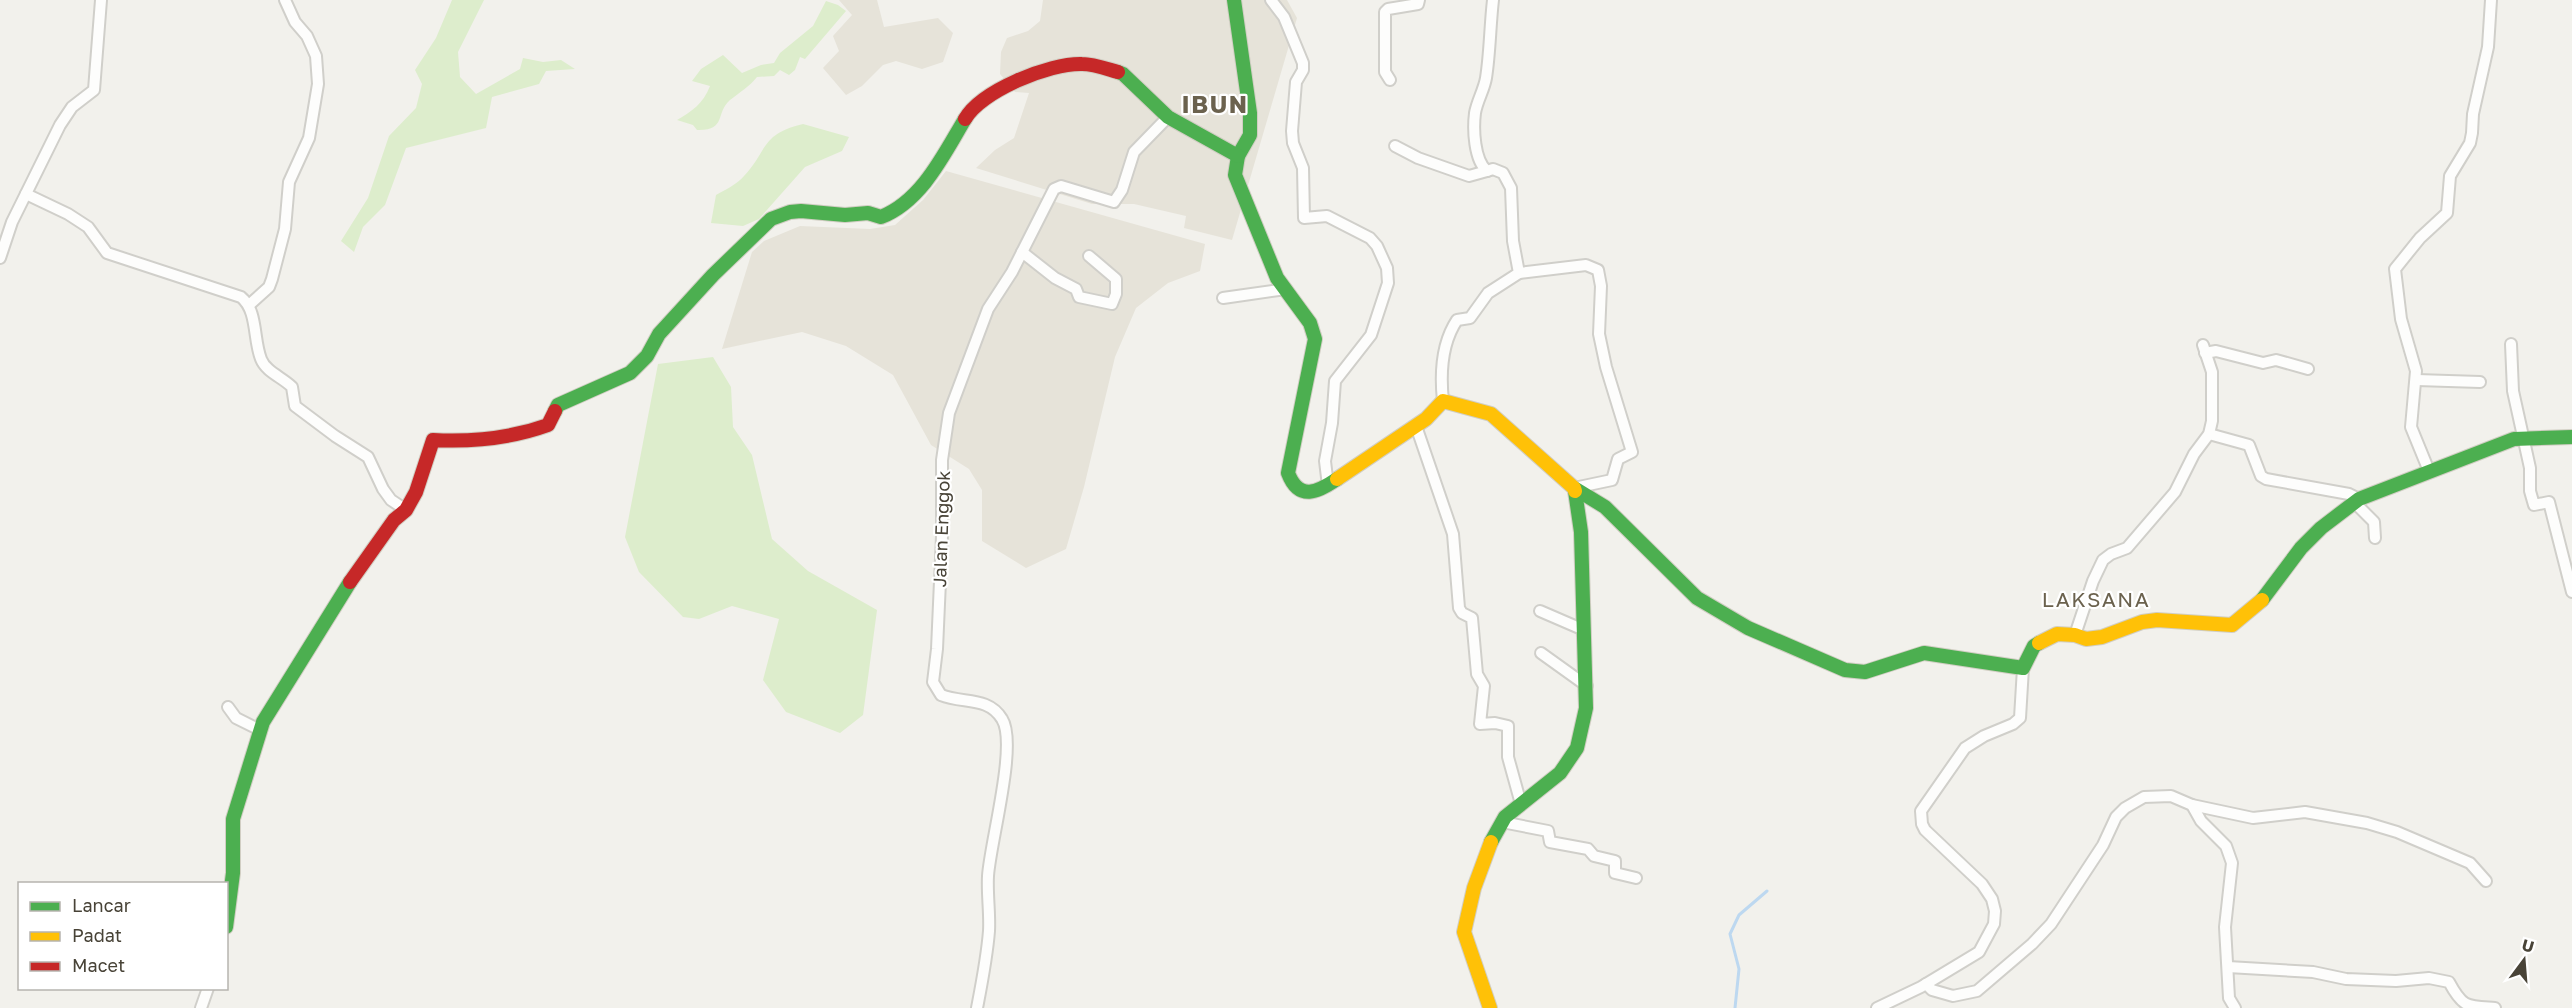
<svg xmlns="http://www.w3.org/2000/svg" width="2572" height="1008" viewBox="0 0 2572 1008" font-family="'Golos Text',sans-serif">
<rect width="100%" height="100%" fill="#f2f1ec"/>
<!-- residential -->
<g fill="#e6e3d9">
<polygon points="839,0 877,0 884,27 938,18 953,33 943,62 922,69 896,61 883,65 862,86 846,95 823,68 839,51 833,36 852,15"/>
<polygon points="1043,0 1287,0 1297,18 1232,240 1184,228 1186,216 1134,204 1092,204 976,168 995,150 1014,138 1029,93 1015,92 1000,74 1001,52 1007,38 1028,31 1040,21"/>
<polygon points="946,171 1205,244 1200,271 1168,283 1136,308 1115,357 1084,487 1066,549 1026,568 982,541 982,490 969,469 931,445 893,375 846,346 802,332 722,349 752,252 764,241 800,226 870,229 895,225 923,200"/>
</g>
<!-- green -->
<g fill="#ddedcc">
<polygon points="452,0 484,0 458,52 460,77 476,94 520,69 523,58 543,62 561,60 575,69 546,71 539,84 492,97 486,128 406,148 385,205 363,227 354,252 341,241 368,198 389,136 416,108 422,84 415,70 436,38"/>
<path d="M826 1 838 5 846 11 805 59 800 57 795 70 789 75 780 70 774 76 757 77C749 87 740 92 730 100 715 113 727 131 697 130L693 125 677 120C692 111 703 104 710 86L692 81 701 69 723 55 742 73 761 65 774 63 780 53 813 26Z"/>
<path d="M803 124 849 137 842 151 805 167 759 219 743 226 711 223 716 195C725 190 737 184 744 176 768 151 760 134 803 124Z"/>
<polygon points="713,357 731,387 733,427 752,455 772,539 808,571 877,610 863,715 840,733 786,712 763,680 779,619 732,606 699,619 683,617 639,572 625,537 658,364"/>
</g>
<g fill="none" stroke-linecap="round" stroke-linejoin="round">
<!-- stream -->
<polyline stroke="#bdd8f0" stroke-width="3" points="1735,1008 1739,969 1730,934 1739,915 1767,891"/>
<defs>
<g id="street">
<polyline points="1271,0 1284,17 1303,63 1303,70 1296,82 1292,131 1293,143 1303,168 1304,218 1327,216 1370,238 1377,246 1387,268 1388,283 1371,335 1335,381 1332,423 1325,461 1328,486"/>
<polyline points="1390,80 1385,72 1385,12 1388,9 1418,4 1419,0"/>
<polyline points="1395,146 1418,158 1469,176 1487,171"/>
<path d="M26 194 68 214 88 227 107 253 241 297C258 311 253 339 261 359 266 372 282 377 292 387L295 406 335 436 368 457 383 489 391 500 406 510"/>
<polyline points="1022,252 1055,278 1076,289 1079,297 1112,304 1116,294 1116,279 1089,256"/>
<polyline points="0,258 12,222 60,125 72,107 94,90 101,0"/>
<polyline points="1519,273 1586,265 1598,270 1601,286 1599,334 1606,367 1632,452 1618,459 1612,480 1574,488"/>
<polyline points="1223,298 1286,289"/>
<polyline points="249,305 269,287 272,279 285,229 289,182 309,138 318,84 316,56 307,36 295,22 285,0"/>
<polyline points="2511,344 2513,391 2530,468 2530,491 2534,505 2549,502 2572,592"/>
<polyline points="2205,353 2216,351 2263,363 2276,360 2308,369"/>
<polyline points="2417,380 2480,382"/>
<path d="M1443 401C1440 373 1441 344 1457 320L1470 318 1488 293 1519 273 1513 241 1511 188 1503 173 1493 169 1487 171C1474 160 1473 129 1475 113 1477 101 1484 90 1486 78 1490 53 1490 26 1493 0"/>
<polyline points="1416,426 1453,534 1459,608 1462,613 1472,618 1477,674 1484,686 1480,724 1495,723 1508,726 1508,757 1521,804"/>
<polyline points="2209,434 2249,445 2261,476 2266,479 2349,494 2359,499"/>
<polyline points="2429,471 2411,427 2416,371 2401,319 2395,269 2420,238 2447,213 2450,176 2470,143 2472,133 2473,114 2488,47 2491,0"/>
<polyline points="2355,503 2374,522 2375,538"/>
<polyline points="1540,611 1584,630"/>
<polyline points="2075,635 2093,581 2103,560 2111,554 2127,548 2175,492 2194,454 2209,434 2212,421 2212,372 2203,345"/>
<polyline points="1541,653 1587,686"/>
<polyline points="228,707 236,718 260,730"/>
<polyline points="2192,805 2253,818 2305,812 2367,823 2397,832 2470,863 2486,881"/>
<polyline points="1502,822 1548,831 1550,842 1588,849 1594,856 1615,861 1615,873 1636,878"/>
<path d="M2228 967 2313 972 2346 979 2396 981 2429 978 2449 982C2463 1008 2467 1006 2495 1008"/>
<polyline points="1926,984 1932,990 1953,996 1977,991 2032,944 2051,924 2103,845 2116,817 2125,808 2144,797 2171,796 2192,805 2201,821 2226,846 2232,863 2225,927 2229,998 2235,1008"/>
<polyline points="201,1008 208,988"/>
<path d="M977 1008C982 982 987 957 989 931 990 913 987 895 988 876 990 843 1018 744 1002 719 988 696 963 704 941 695L933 682 937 649 942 536V460L949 413 988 309 1012 272 1054 189 1061 186 1114 202 1122 190 1134 152 1168 117"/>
<polyline points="1877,1008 1921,987 1979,952 1994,924 1995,911 1992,899 1982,884 1925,830 1922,824 1921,811 1965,748 1984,736 2013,724 2020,718 2023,668"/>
</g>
<g id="fast">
<path d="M1234 0 1250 113V135L1238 156 1235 175 1277 278 1310 323 1315 339 1288 473C1299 502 1318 492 1337 479"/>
<polyline points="1118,72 1123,74 1168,117 1238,156"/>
<path d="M555 411 558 405 630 373 647 356 659 334 713 275 771 219 790 212 801 211 845 215 868 213 881 217C922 201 944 154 965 119"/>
<polyline points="1574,488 1605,507 1697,598 1748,628 1845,670 1865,672 1924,653 2023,668 2034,646 2039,643"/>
<polyline points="2262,600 2301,548 2321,528 2359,499 2514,439 2572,437"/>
<polyline points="1491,842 1505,817 1560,773 1577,748 1586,708 1581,532 1575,491"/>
<polyline points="226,927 233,873 233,819 263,722 350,582"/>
</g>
<g id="slow">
<polyline points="1337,479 1426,419 1443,401 1491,414 1574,488 1575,491"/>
<polyline points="2039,643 2057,634 2075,635 2086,639 2102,637 2142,622 2157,620 2232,625 2262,600"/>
<polyline points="1490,1008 1464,932 1474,888 1491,842"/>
</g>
<g id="jam">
<path d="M965 119C981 91 1049 63 1082 64 1094 64 1107 69 1118 72"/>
<path d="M350 582 394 520 406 510 416 492 433 440C471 442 512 438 548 425L555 411"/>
</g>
</defs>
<!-- street casing -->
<use href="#street" stroke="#d0cfca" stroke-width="14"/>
<!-- fast casing -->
<use href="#fast" stroke="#d1cec3" stroke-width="16"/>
<!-- slow casing -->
<use href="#slow" stroke="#d1cec3" stroke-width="16"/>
<!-- jam casing -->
<use href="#jam" stroke="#d1cec3" stroke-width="16"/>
<!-- street -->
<use href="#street" stroke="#fdfdfc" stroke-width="10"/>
<!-- fast -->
<use href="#fast" stroke="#4caf50" stroke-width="14"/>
<!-- slow -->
<use href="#slow" stroke="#ffc107" stroke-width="14"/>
<!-- jam -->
<use href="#jam" stroke="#c62828" stroke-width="14"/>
</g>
<g text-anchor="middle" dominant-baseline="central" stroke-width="4.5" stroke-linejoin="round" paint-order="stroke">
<!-- street labels -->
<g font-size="18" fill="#484337" stroke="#fff">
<text transform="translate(941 529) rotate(-88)">Jalan Enggok</text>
</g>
<!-- quarter labels -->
<g font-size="21" letter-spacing="1.5" fill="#6b624e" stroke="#fff">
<text x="2096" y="599">LAKSANA</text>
</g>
<!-- district labels -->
<g font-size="24" font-weight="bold" letter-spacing="1.5" fill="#6b624e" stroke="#fff">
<text x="1215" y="103">IBUN</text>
</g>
</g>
<!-- legend -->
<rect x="18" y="882" width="210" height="108" fill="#ffffff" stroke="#b6b4af" stroke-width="1.5"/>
<rect x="30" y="902" width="30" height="9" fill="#4caf50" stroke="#b6b4af" stroke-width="1.5"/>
<text x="72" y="912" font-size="18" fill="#484337">Lancar</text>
<rect x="30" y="932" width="30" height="9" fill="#ffc107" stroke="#b6b4af" stroke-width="1.5"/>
<text x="72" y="942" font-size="18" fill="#484337">Padat</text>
<rect x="30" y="962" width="30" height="9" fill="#c62828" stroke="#b6b4af" stroke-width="1.5"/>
<text x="72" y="972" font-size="18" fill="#484337">Macet</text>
<!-- north arrow -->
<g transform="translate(2524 960) rotate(16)" stroke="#ffffff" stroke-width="4.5" paint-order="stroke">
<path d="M0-4.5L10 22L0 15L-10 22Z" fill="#484337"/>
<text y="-9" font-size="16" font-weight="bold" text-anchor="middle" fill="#484337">U</text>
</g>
</svg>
